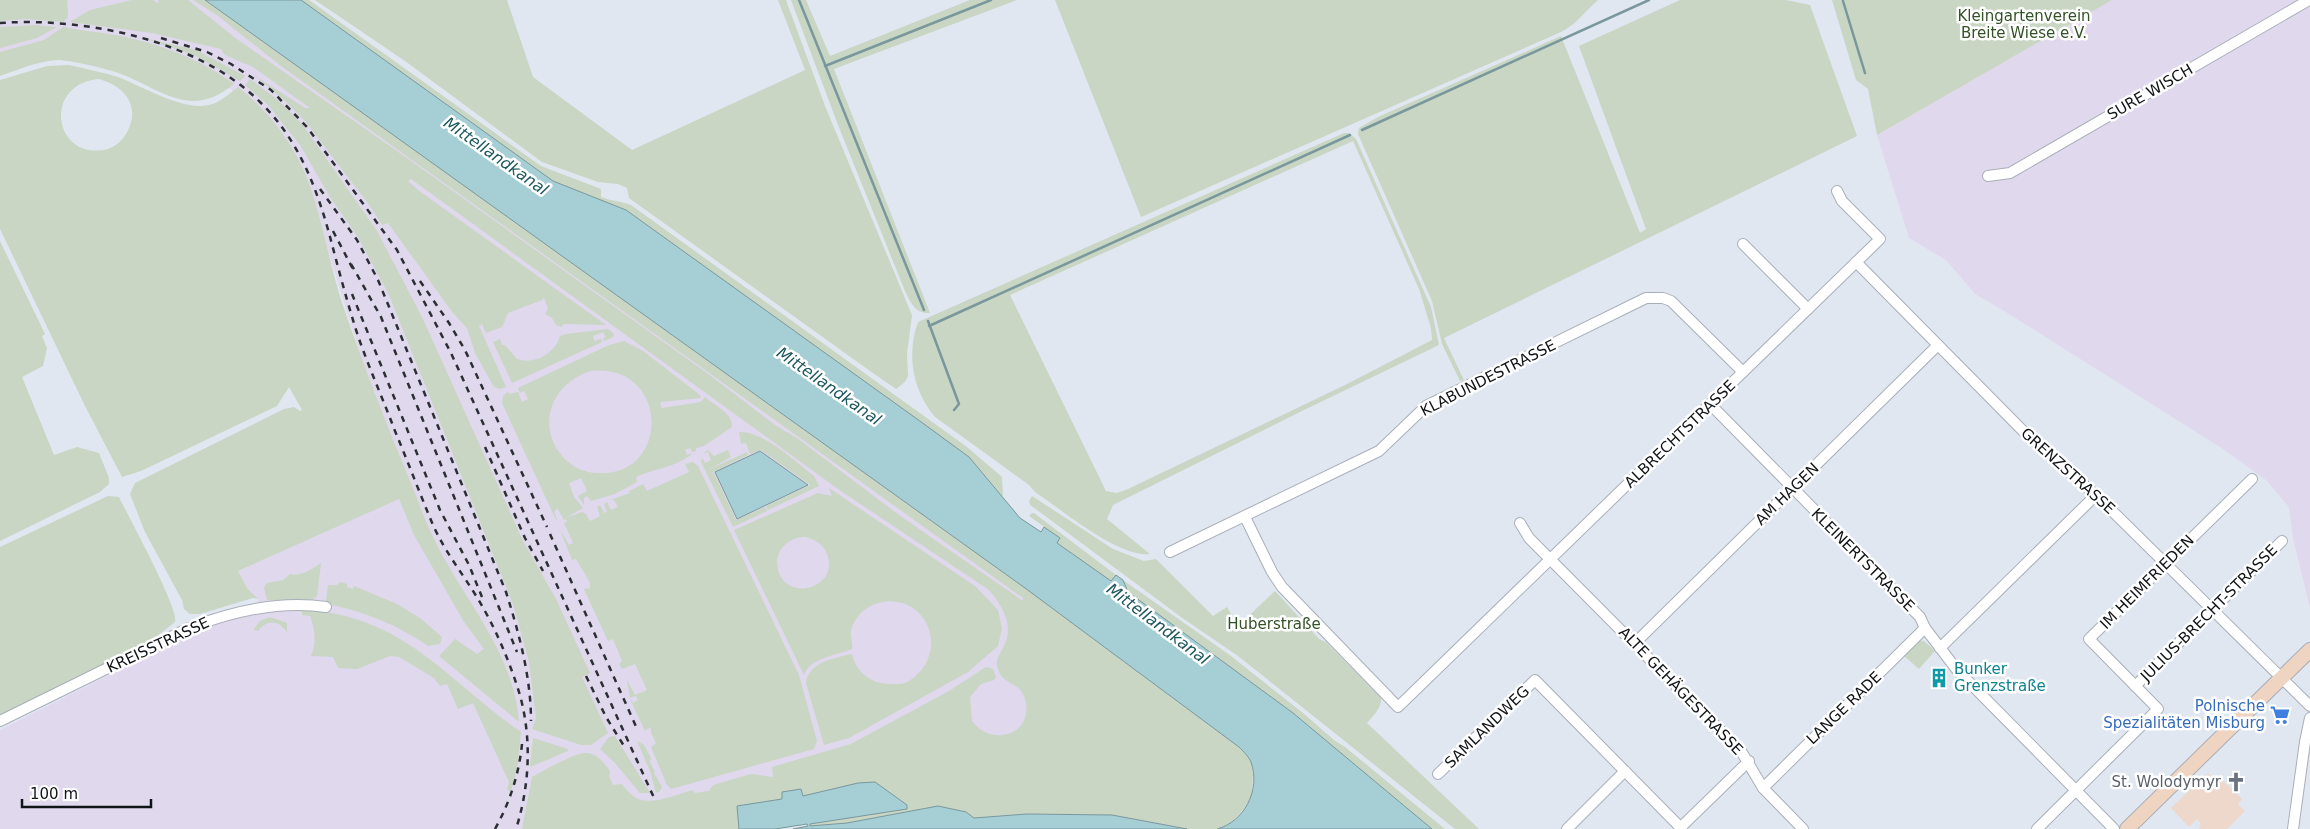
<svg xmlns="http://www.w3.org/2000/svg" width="2310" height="829" viewBox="0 0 2310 829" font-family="'DejaVu Sans',sans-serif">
<rect width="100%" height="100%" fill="#e0e7f1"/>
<!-- industrial -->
<g fill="#e0d8ed">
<polygon points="0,0 205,0 1025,588 1217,829 1187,829 1112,815 737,806 739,829 0,829 0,730 206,626 242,615 260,612 258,599 247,588 238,571 376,508 359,350 319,222 235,92 187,62 0,59"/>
<polygon points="2112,0 2310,0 2310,608 2293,538 2289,507 2266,480 2223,449 2006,312 1975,294 1946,260 1909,238 1877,135"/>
</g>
<!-- education -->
<polygon fill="#eed7cb" points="2208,773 2217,782 2221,779 2242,799 2238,804 2245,811 2227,829 2199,829 2201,824 2197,819 2189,827 2171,808"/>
<!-- green -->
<g fill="#c8d6c3" fill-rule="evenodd">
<polygon points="0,0 67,0 68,17 63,22 26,19 0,21"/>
<path d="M132 0H153L157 3 159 2 158 0H188L234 37 407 158 711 376 775 425 797 438 899 515 1023 601V598L281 66 218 16 193 0H205L1025 588 1239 747 1251 761 1253 773 1252 795 1246 806 1230 825 1217 829H1187L1112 815 1027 814 974 818 966 812 938 806 847 823 810 826 809 824 907 809 901 801 875 782 858 783 803 796 801 789 783 792V799L737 806 739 829H522L532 777C543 771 576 752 586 753 597 753 604 763 610 771L609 776 613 785 622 784C625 788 629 793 633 796 648 808 677 794 693 790L695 793 709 791 713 785 751 774 773 777 772 767 851 744 949 691 986 667 993 669 996 677 994 680 981 684 970 697 972 721C990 746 1031 737 1026 703 1022 679 1002 688 997 666 996 659 1000 654 1003 648 1015 626 1003 607 989 590L838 489 411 179 408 181 418 190 606 325 564 324 561 327 556 325 552 318 545 314 548 308 544 298 542 300 508 313 502 327 486 333 482 324 479 326 506 387 500 389 494 387 475 353 467 328 453 313 388 223 382 225 370 206 305 121 284 100 254 75 305 108H310L253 67 225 55 221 49 152 33 70 22 90 10Z"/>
<path d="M301 0H309L541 166 601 189V197C611 201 621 201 631 205L967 447 1002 477 1003 497 969 457 626 210 553 181Z"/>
<polygon points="315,0 507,0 533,77 632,150 805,70 778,0 786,0 825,106 912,315 907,354 908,376 905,382 896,389 870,371 629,198 627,188 618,184 598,182 542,162 405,61"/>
<path d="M791 0H806L830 56 970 0H1017L834 69 930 313C915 314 911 303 905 291L838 125Z"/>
<path d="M1055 0H1598C1585 11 1576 25 1561 32L1141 217Z"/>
<polygon points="1680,0 1786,0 1810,5 1857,136 1444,338 1464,380 1460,381 1442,344 1432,301 1366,152 1358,134 1359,128 1378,117 1561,36 1640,233 1646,229 1579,46"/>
<polygon points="1832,0 2112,0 1877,135 1868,89 1856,80"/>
<polygon points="35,25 57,27 37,38 0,48 0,27"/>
<path d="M63 27C82 31 101 32 121 36 160 44 202 60 234 84 193 118 166 93 126 76 111 69 74 61 59 60 40 60 18 70 0 76V52L44 40Z"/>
<polygon points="139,37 196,50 245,76 240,81 194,55"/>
<path d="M69 65C85 69 102 72 118 77 142 86 182 111 209 105 221 102 229 94 238 87 269 111 297 148 310 186 323 224 330 265 342 303 362 361 384 419 408 476 417 497 424 519 434 539 463 599 514 652 519 722L439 656 455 639 477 654 484 649 464 622 414 535 399 499 238 571 247 588 258 599 253 598 200 614H190L184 609 182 600 145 532 130 494 135 483 141 480 284 409 294 407 300 411 302 410 289 387 277 406 141 471 122 477 85 406 0 229V80L47 66ZM98 79C121 84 140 103 129 128 125 139 115 148 104 150 53 158 43 85 98 79Z"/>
<polygon points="250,79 278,100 302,124 377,231 422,317 523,541 556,599 590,673 582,677 608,733 591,745 581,745 532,729 536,718 529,662 513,604 389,295 358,237 330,197 300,145 269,106 245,85"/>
<path d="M1344 133H1349L1356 139 1431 307 1439 345 1302 411 1113 505 1107 519 1150 554C1119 558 1062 510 1035 492L1029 485 935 417C913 391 906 355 918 322ZM1353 141 1419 289 1431 328 1432 340 1347 384 1128 489 1117 493 1106 491 1010 295Z"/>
<polygon points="0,241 45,334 42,336 47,348 43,366 22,377 54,455 77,447 99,453 109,478 109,484 100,492 0,541"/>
<path d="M608 329 614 334 613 337 604 341 603 338 606 337 603 332 593 336 594 341 601 339 602 342 512 383 493 342 500 339 502 345H505L517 359C534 365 555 354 560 336L566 334Z"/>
<path d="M624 341 643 351 700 395 701 398 660 402 662 408 701 402 705 397C714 405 733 413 732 427L704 446 696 448V451L692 452 690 448 685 450 687 455 693 453C677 467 653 469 636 477L637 482 615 494 591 501 587 496 584 498V505L578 496 587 491 581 478 569 483 574 497 583 508 565 518 582 512 586 514 590 521 600 516 597 507 600 505 604 513 607 512 604 504 607 502 611 510 618 507 614 500H610L630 493 629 491 643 484 647 491 689 472 685 464 693 462 698 466 799 675 817 741 814 749 671 789 667 785 651 747 656 743 651 733V727L645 731 630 699 633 703 638 700 636 696 630 698 627 680 635 695 647 690 635 664 622 669 619 664 622 661 613 639 608 641 607 639 584 589 590 588V583L576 559 572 560 560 530 569 545 573 543 564 523 567 522 566 519 564 520 557 508 554 512 558 522 555 518 502 403 503 396 508 392 510 394 518 392 522 402 528 399 524 391 520 393 518 388 609 345ZM591 371C670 363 671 477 598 473 582 473 568 465 559 452 536 420 556 381 591 371Z"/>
<path d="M739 432C764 431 795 462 814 476L819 486 768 510 766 506 810 485 761 450 750 454 746 443 741 444Z"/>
<polygon points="708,450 714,456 728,450 731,457 708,470 747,452 748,455 710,474 714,473 736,520 765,507 767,511 733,527 701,462 702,458 705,463 711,460 708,452 703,454"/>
<path d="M829 488 975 586 998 610 1002 628 998 646 968 672 849 738 824 745 806 683C808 662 835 658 852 654 857 675 873 685 895 684 900 684 905 684 909 681 934 665 939 633 918 612 898 593 862 600 852 627 849 635 853 642 852 649 835 656 811 657 804 675L734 530 818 493 832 496ZM805 537C814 539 822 543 826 552 844 589 778 607 777 561 779 547 790 537 805 537Z"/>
<path d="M108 496 119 497C128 516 180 610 175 622L157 636 123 655 0 718V547Z"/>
<path d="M1032 496 1113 549 1144 561 1156 559 1213 616 1227 607 1238 626 1275 591 1319 639 1326 642 1381 698C1382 708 1373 716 1367 723L1479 829H1455L1238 656 1181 617 1037 510 1030 505 1029 501Z"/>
<polygon points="1032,513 1034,513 1116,575 1111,581 1057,543 1060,538 1029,516"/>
<path d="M321 563 317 596 309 602 267 600 264 587 267 583 283 580 290 574C301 577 312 569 321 563Z"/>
<polygon points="1123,580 1231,656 1303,713 1334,740 1345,747 1445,829 1432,829 1293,713 1128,592"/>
<path d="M340 582 347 584V587L353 589 354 586 397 604 420 618 442 637 440 644 428 646C398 625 363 611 327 604L326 600 328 585H337Z"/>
<path d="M302 609C406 617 443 677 521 732L517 768 511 791 507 790 509 782 473 703 458 709 447 684 440 686 434 678 399 657 390 656 357 669 338 668 333 657 311 656C317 642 315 629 310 616L302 615Z"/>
<path d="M270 617 287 623V633C280 620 267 619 258 631L253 630 260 621Z"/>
<polygon points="1917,640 1924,641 1935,651 1919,669 1903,655"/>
<polygon points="615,736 650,793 640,793 615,763 600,749 609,737"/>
<polygon points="533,738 568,749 568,751 530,767"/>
<polygon points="637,741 644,745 651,758 650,762 655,772 654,773 662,787 659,792 656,793 650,771"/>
</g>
<!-- water -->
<g fill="#a5cfd5" stroke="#79979c">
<path d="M205 0H301L553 181 626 210 924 424 969 457 1020 518 1041 532 1044 527 1060 538 1057 543 1111 581 1116 575 1123 580 1128 592 1293 713 1432 829H1217C1244 822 1261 790 1251 762 1249 757 1243 751 1239 747L1025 588Z"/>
<polygon points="760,451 808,485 737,519 715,472"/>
<polygon points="875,782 907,805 907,809 810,824 810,826 847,823 938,806 966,812 974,818 1027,814 1112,815 1187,829 793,829 808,826 807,824 775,829 739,829 737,806 782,799 782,792 801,789 803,796 858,783"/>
</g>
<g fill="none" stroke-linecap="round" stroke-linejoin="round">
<!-- stream -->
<g stroke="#79979c" stroke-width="2.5">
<polyline points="799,0 924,310"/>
<polyline points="1843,1 1865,73"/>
<polyline points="825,66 991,0"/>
<polyline points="1362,130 1649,0"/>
<polyline points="928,321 959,404 954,410"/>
<polyline points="929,326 1350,135"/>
</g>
<defs>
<g id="minor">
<polyline points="1988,176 2010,173 2309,0"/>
<polyline points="1743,244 1808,309"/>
<polyline points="1856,262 2027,435 2099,498 2310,706"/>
<polyline points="1710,404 1920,617 1925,628 1957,670 2114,829"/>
<polyline points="1245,517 1272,572 1282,587 1398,707 1880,239 1842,201 1837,191"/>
<polyline points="1520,523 1529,538 1741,751 1763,788 1803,829"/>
<polyline points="1170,552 1379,451 1426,406 1646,298 1663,298 1671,301 1743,372"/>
<polyline points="1635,643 1938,345"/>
<polyline points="1940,648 2096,495"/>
<polyline points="2135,686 2282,541"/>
<path d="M0 721 189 628C233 611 279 600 326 607"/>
<polyline points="1438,774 1535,680 1682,829"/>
<polyline points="1763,788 1925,628"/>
<polyline points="1681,827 1749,761"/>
<polyline points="1567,829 1625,771"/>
<polyline points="2037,829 2158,709 2089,639 2252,479"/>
<polyline points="2293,829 2305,742 2310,718"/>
</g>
<polyline id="secondary" points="2127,829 2310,650"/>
</defs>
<!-- minor casing -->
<use href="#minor" stroke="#a9afb9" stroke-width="12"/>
<!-- secondary casing -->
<use href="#secondary" stroke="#a9afb9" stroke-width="16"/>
<!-- minor -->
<use href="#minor" stroke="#fff" stroke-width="10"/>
<!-- secondary -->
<use href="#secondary" stroke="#eed4c1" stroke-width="14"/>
<!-- rail -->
<g stroke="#2b2f33" stroke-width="2.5" stroke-dasharray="6 6" stroke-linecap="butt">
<path d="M0 23C85 17 198 40 260 102 297 138 315 183 329 233 338 267 347 302 358 336 369 368 383 399 395 431 408 462 420 494 433 525 445 552 463 574 478 599 495 627 509 660 519 692 532 736 530 785 516 829"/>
<polyline points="161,38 207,52 231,64 271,90 307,127 397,250 451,353 655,800"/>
<path d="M320 189 357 240 378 280 506 592C519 633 531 677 531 721"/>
<polyline points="333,231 354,271"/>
<polyline points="351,264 381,317 517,652"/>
<polyline points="420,281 449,323 465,350 547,527"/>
<polyline points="352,294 440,510 469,565 482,597"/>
<polyline points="485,447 525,538 543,571"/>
<polyline points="550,534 638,731"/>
<polyline points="586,676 606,717 624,746"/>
<path d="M495 829C510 802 519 774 522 744"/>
</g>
</g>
<!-- icons -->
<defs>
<symbol id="building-bare" viewBox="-9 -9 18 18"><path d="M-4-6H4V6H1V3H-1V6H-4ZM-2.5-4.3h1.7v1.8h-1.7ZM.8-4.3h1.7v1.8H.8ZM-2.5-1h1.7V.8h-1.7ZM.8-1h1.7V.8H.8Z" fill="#0f9aa8" stroke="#fff" stroke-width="2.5" paint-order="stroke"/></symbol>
<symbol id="supermarket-bare" viewBox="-9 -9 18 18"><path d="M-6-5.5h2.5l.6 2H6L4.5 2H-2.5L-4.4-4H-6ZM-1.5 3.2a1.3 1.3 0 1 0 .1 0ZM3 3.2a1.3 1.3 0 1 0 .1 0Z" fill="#3f7fe0" stroke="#fff" stroke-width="2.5" paint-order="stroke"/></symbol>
<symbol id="church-bare" viewBox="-9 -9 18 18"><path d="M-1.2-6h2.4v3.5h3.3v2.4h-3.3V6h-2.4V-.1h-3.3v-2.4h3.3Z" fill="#6b7280" stroke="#fff" stroke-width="2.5" paint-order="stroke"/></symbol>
</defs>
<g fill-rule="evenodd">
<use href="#building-bare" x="1925" y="664" width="28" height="28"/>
<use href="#supermarket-bare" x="2266" y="701" width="28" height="28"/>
<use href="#church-bare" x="2222" y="768" width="28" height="28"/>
</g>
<g text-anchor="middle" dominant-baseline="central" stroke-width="5" stroke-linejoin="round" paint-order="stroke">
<!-- park labels -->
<g font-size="15" fill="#335126" stroke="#fff">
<text x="2024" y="16">Kleingartenverein<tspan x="2024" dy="17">Breite Wiese e.V.</tspan></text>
<text x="1274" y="624">Huberstraße</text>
</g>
<!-- street labels -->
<g font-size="15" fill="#111417" stroke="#fff">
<text transform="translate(2150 92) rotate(-30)">SURE WISCH</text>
<text transform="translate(1488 378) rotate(-27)">KLABUNDESTRASSE</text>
<text transform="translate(1680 434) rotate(-44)">ALBRECHTSTRASSE</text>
<text transform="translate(2068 471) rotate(42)">GRENZSTRASSE</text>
<text transform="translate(1787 494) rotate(-44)">AM HAGEN</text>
<text transform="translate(1863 560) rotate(45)">KLEINERTSTRASSE</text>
<text transform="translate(2147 582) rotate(-45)">IM HEIMFRIEDEN</text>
<text transform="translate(2209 613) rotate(-45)">JULIUS-BRECHT-STRASSE</text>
<text transform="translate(158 645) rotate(-25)">KREISSTRASSE</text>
<text transform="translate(1681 691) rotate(46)">ALTE GEHÄGESTRASSE</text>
<text transform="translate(1844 708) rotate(-44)">LANGE RADE</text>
<text transform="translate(1487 727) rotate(-44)">SAMLANDWEG</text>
</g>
<!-- culture labels -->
<g font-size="15" fill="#0d838f" stroke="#fff" text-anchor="start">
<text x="1954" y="669">Bunker<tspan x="1954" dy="17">Grenzstraße</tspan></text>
</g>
<!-- shop labels -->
<g font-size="15" fill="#366cbe" stroke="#fff" text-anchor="end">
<text x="2265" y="706">Polnische<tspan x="2265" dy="17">Spezialitäten Misburg</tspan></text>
</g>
<!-- worship labels -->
<g font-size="15" fill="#5b616d" stroke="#fff" text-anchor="end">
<text x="2221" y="782">St. Wolodymyr</text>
</g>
<!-- water labels -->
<g font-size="16" font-style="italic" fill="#1c575e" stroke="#fff">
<text transform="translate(496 156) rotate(35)">Mittellandkanal</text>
<text transform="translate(829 386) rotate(35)">Mittellandkanal</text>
<text transform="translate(1158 624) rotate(37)">Mittellandkanal</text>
</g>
</g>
<!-- scale -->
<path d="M22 799v8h129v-8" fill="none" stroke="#111417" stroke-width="2.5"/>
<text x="30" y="799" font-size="15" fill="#111417" stroke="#ffffff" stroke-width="4" paint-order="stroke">100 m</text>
</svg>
